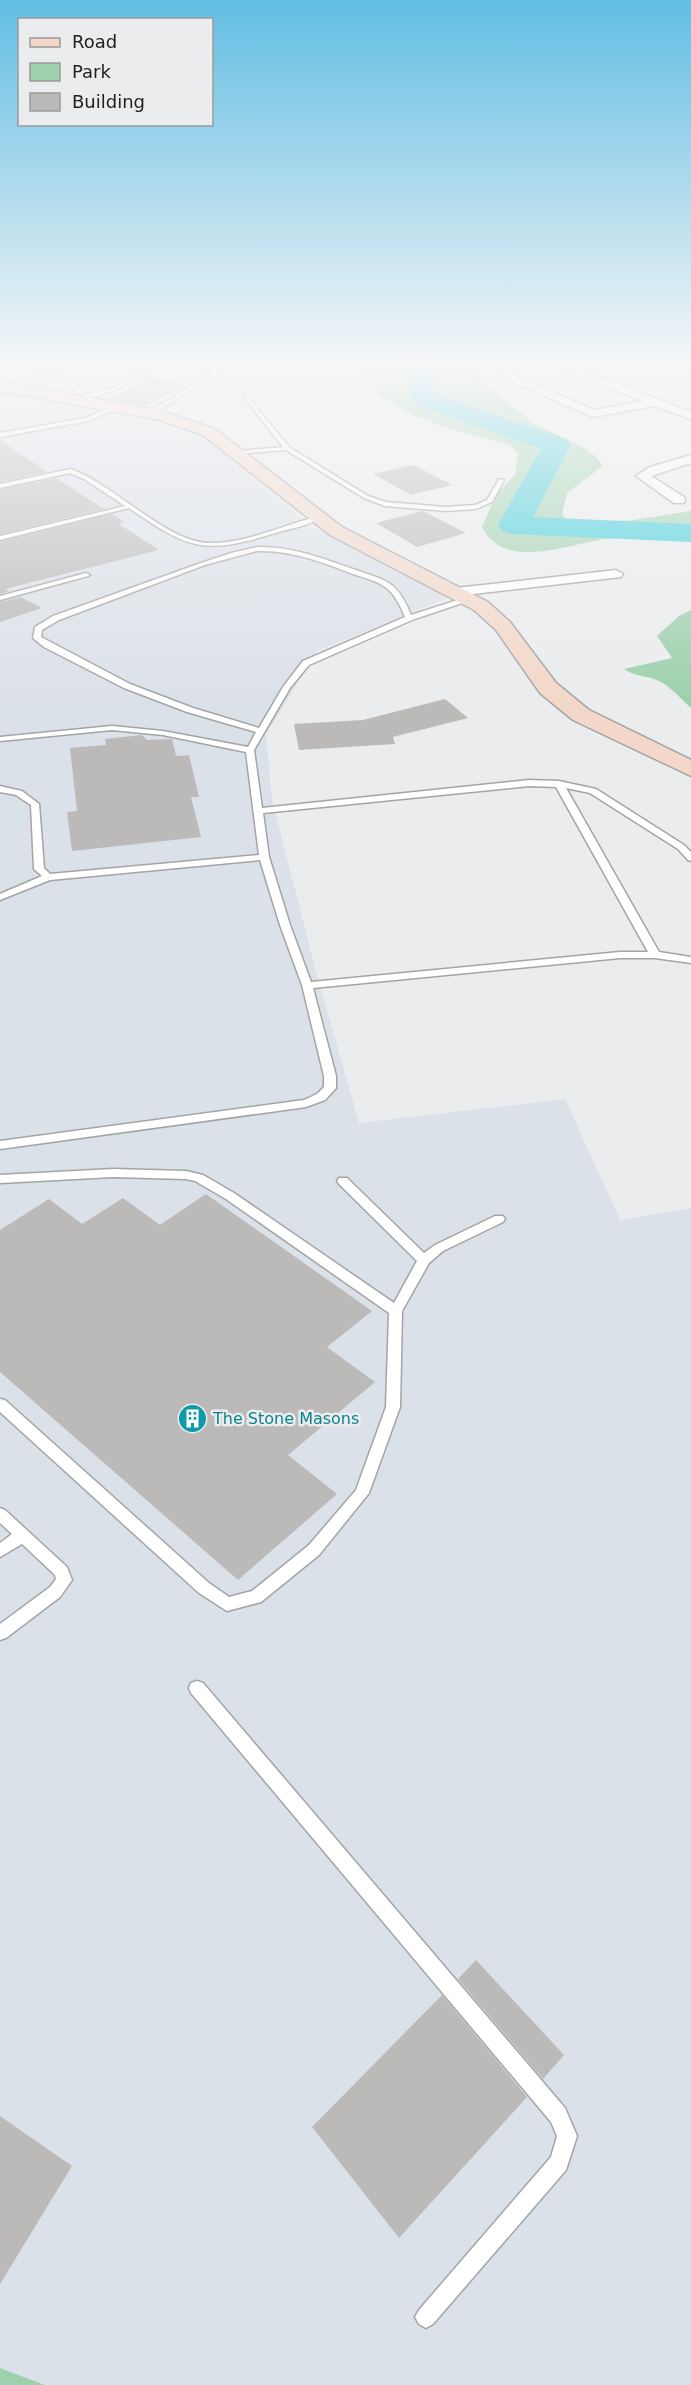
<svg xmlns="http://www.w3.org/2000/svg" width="691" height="2385" viewBox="0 0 691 2385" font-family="'DejaVu Sans',sans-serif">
<rect width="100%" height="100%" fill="#ebeced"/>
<!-- built -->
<polygon fill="#dbe1e8" points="0,389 121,416 205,438 311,526 448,598 317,651 266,735 272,800 317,975 359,1123 565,1099 620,1220 691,1208 691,2385 45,2385 0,2368"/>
<!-- green -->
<g fill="#9dd1ad">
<path d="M367 365H463L534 424 583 447 595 456 603 466 567 493 562 514 570 525H601L691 511V539C665 541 639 536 613 538 574 541 505 574 482 527L496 494 515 475 518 454 510 445C460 430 395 421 363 376Z"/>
<path d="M691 610V708C679 697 667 682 651 678 640 675 633 675 624 669L672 658 657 636 679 616Z"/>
<polygon points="0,2368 45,2385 0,2385"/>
</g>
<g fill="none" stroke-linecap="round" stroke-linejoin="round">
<!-- river -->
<polygon fill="#3accdb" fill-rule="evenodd" points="404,365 428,365 437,395 567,439 571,445 533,517 691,524 691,542 513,534 502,531 498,525 541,449 416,405 412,400"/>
</g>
<!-- building -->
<g fill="#bbbab9">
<polygon points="147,377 186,384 147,406 111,399"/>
<polygon points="0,440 47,472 0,482"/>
<polygon points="414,465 452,485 411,495 373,474"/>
<polygon points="56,478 104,509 0,534 0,490"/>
<polygon points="422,511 425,512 466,533 417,547 376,523"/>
<polygon points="112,514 124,522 119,524 159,550 5,589 10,591 0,594 0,542"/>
<polygon points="21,597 42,608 0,622 0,602"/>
<polygon points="445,699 468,718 393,737 395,744 299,750 294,724 363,720"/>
<polygon points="142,735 147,740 172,739 176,756 189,755 199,797 191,797 201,837 72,851 67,812 77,811 70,748 106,745 105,739"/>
<polygon points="206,1194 372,1311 327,1347 375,1382 288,1455 337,1494 238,1580 0,1372 0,1230 49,1199 82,1224 123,1198 160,1225"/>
<polygon points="476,1960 564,2055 543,2079 458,1979"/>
<polygon points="442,1995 527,2097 399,2238 312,2127"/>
<polygon points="0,2116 72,2166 0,2284"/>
</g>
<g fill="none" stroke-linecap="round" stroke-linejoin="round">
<defs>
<g id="lane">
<polygon points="213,365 219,365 217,375 151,415 147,415 147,413 212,373"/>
<path d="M42 372C55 375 69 377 78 387L57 399H53V397L72 386 57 378 40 375Z"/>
<polygon points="144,372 149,373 115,390 74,403 71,401 87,394 111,388"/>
<polygon points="243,396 247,396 289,447 368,496 386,502 446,507 475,505 487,500 499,479 504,480 492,502 476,509 446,511 385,506 364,498 286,450 236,454 238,451 283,447"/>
<polygon points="113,406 115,409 88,421 0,437 0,433 86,418"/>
<path d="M71 469C113 484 167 542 208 543 244 544 281 526 316 517L321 518C308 526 288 529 272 534 203 555 188 549 129 508L0 540V536L125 506 84 479 70 473 0 488V484Z"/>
<path d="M257 547C292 546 324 559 356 570 369 575 384 578 394 587 402 595 407 605 411 615L467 597 474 599 412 620 309 665 290 688 254 750 262 808 529 780 559 781 596 789 684 845 691 852V861L688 860 678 849 590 793 566 788 659 952 691 957V963L655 958H620L313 988 336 1076V1088L325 1100 306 1107 0 1149V1141L304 1100 317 1094 324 1087V1076L302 985 280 925 260 860 50 880 0 900V894L42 876 34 869 31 805 16 795 0 792V786L22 791 39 804 44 868 50 874 259 855 246 752 163 735 112 730 0 741V737L112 726 163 731 248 747 256 732 187 712 124 688 44 647 33 638 35 627 53 616 201 563 231 553ZM257 551C291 550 322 562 353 574 365 578 378 581 388 589 396 597 401 607 405 617L303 661 283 687 259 728 193 708 130 684 41 637 42 630 59 620 205 565ZM529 786 556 787 648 952H620L311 982 290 925 269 857 263 813Z"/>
<polygon points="86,573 90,575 88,576 0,600 0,596"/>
<polygon points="113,1169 186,1171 203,1175 234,1193 394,1303 417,1261 339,1184 337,1181 339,1178 347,1178 424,1253 435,1245 495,1216 503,1216 505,1219 503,1222 443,1251 429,1263 402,1311 400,1407 369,1493 319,1555 261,1602 227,1611 199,1593 0,1412 0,1399 5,1400 209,1583 229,1597 252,1591 309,1545 356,1490 386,1407 389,1313 226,1199 195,1181 186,1179 113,1177 0,1183 0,1175"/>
<polygon points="0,1508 5,1510 67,1567 72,1580 60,1597 6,1638 0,1640 0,1624 50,1587 56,1579 55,1575 22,1544 0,1557 0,1543 12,1534 0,1523"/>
<polygon points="197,1681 203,1683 565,2108 577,2136 566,2170 433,2324 426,2328 419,2324 415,2317 419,2310 551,2157 557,2136 551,2122 191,1693 189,1688 191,1683"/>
</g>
<g id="street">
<polygon points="504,365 514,365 511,374 594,410 643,401 566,371 566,367 574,367 691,412 691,419 654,406 593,417 501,377 500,375"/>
<polygon points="691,455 691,463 651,476 684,497 685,500 684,503 674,503 636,476 650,467"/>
<polygon points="616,570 623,574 621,577 456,596 449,592 456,588"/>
</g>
<polygon id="secondary" points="0,381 162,411 215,429 342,527 488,602 510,622 556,683 589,710 691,760 691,776 573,720 540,693 496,630 474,610 330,535 203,435 159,420 0,391"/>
</defs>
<!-- lane casing -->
<use href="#lane" stroke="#a3a4a5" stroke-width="3"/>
<!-- street casing -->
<use href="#street" stroke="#a3a4a5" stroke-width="3"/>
<!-- secondary casing -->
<use href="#secondary" stroke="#a3a4a5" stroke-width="3"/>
<!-- lane -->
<use href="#lane" fill="#fff" fill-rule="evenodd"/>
<!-- street -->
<use href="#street" fill="#fff" fill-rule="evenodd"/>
<!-- secondary -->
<use href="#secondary" fill="#f3d8c9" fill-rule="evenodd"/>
</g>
<!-- sky -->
<linearGradient id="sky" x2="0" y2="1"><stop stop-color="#62bee3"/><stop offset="0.52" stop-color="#f6f6f7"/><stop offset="1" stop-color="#f6f6f7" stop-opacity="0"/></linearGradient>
<rect width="691" height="699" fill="url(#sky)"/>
<!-- icons -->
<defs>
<symbol id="building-disc" viewBox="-11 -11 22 22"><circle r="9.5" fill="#0f9aa8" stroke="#ebeced"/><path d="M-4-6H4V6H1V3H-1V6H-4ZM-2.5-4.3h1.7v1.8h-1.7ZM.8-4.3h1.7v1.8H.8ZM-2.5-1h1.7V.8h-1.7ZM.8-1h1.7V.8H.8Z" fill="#fff"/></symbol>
</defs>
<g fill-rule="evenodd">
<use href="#building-disc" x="176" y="1402" width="33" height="33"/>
</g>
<g text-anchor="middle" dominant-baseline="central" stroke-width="5" stroke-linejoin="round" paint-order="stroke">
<!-- culture labels -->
<g font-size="16" fill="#0d838f" stroke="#ebeced" text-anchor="start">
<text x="213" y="1418">The Stone Masons</text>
</g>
</g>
<!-- legend -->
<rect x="18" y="18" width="195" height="108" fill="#ebeced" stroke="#9a9b9b" stroke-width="1.5"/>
<rect x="30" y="38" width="30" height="9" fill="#f3d8c9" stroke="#9a9b9b" stroke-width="1.5"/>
<text x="72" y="48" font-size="18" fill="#212121">Road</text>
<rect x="30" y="63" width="30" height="18" fill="#9dd1ad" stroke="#9a9b9b" stroke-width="1.5"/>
<text x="72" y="78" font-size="18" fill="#212121">Park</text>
<rect x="30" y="93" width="30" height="18" fill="#bbbab9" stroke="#9a9b9b" stroke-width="1.5"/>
<text x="72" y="108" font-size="18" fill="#212121">Building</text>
</svg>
